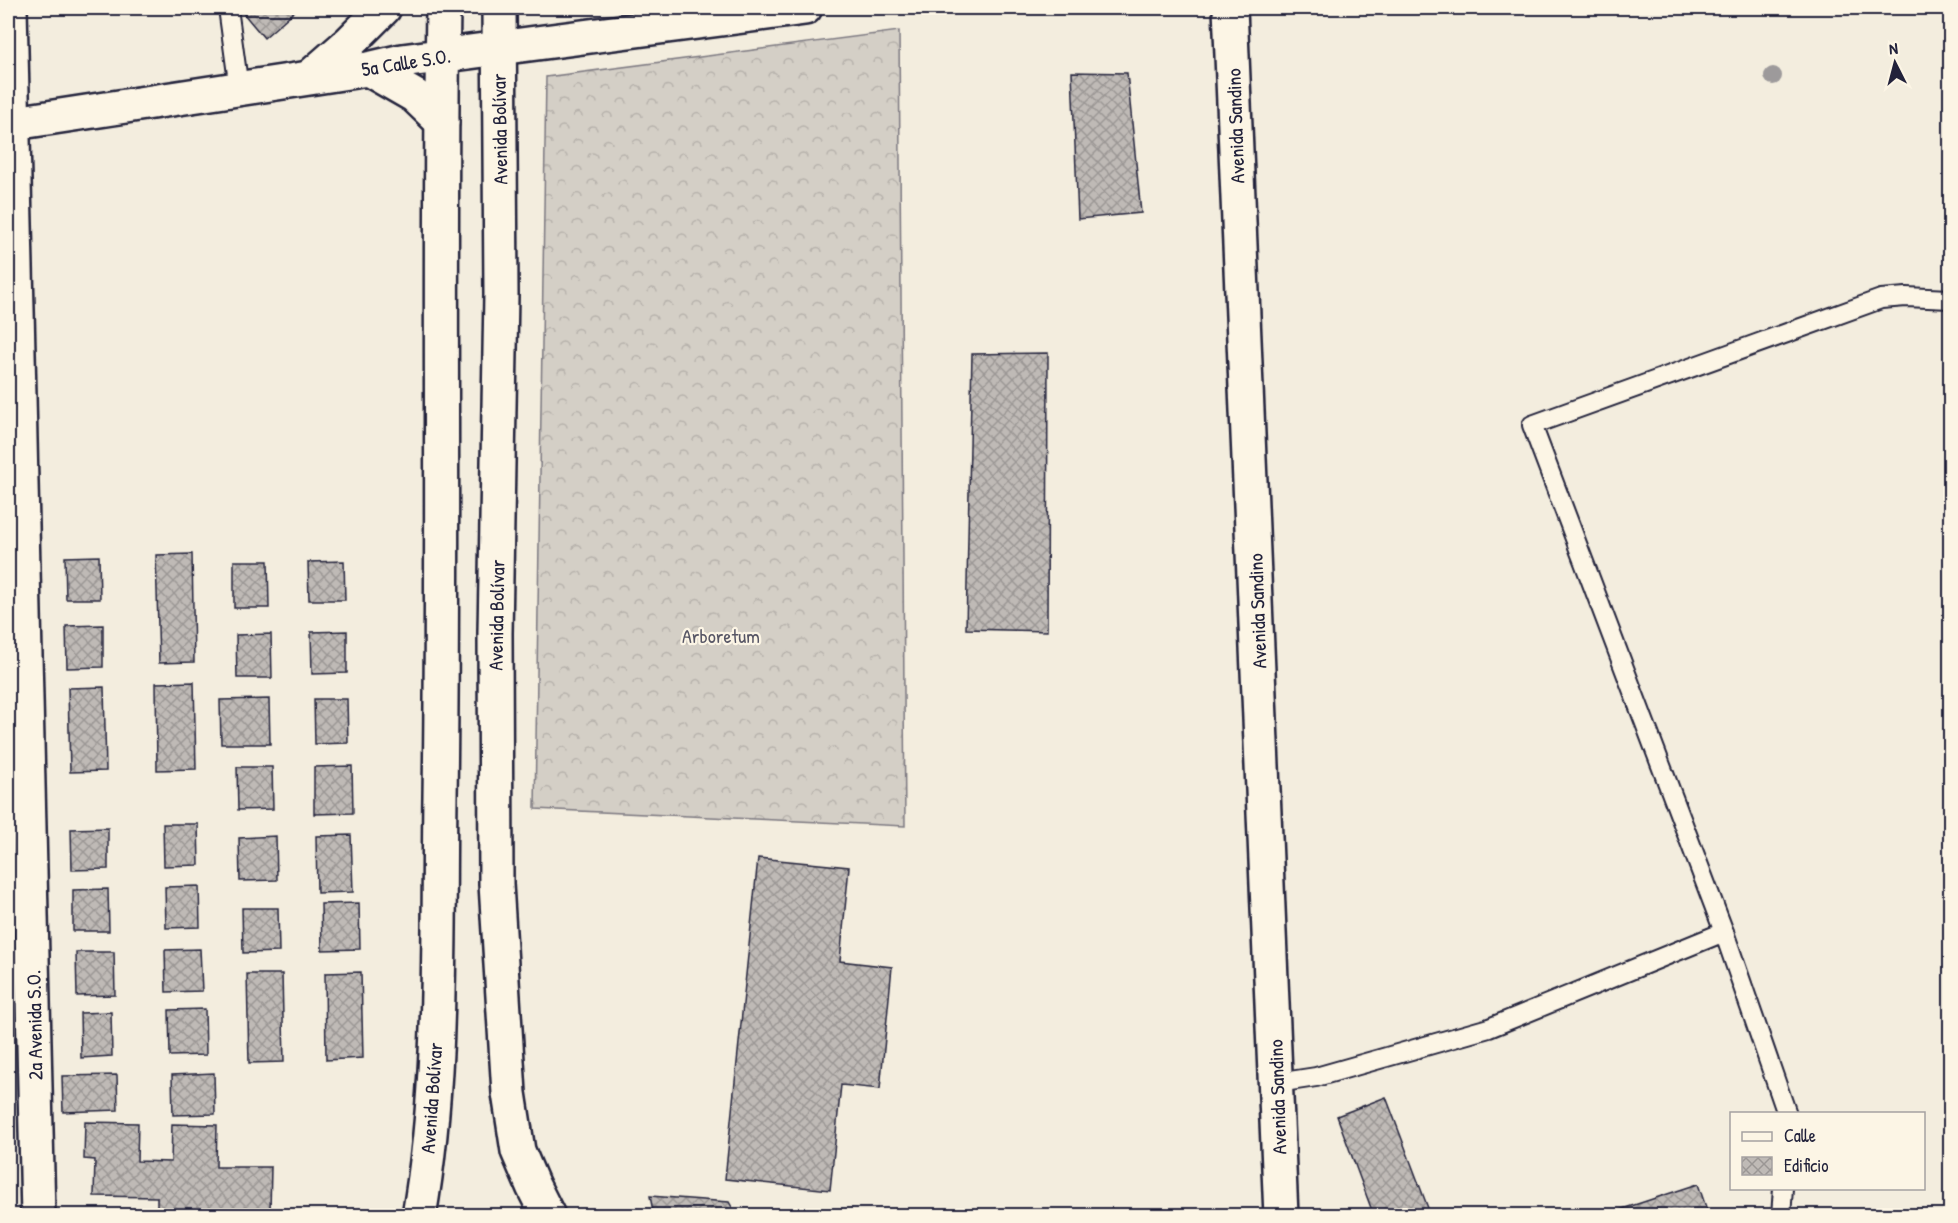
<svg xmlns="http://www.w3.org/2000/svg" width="1958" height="1223" viewBox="0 0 1958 1223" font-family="'Patrick Hand',sans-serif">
<defs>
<pattern id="forest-crowns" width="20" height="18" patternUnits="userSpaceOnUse" patternTransform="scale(1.5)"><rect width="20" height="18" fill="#d4cfc6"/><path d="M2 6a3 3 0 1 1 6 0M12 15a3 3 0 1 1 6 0" fill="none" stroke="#b6b1ab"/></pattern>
<pattern id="building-cross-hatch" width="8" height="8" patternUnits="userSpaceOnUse" patternTransform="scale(1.5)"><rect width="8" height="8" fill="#bfbab6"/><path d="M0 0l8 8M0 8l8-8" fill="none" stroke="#9b9795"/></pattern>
</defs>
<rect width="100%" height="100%" fill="#f3edde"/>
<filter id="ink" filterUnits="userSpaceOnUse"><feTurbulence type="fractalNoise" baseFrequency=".0167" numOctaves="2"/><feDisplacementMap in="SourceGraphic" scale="12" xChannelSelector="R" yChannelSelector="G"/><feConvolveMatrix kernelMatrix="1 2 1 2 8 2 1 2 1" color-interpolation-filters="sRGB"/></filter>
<g filter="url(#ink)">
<!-- forest -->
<polygon fill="url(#forest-crowns)" stroke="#7b7880" stroke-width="1.5" points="899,31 905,826 535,809 546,77"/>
<!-- building -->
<g fill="url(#building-cross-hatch)" stroke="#22223b" stroke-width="1.5">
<polygon points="239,8 298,8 264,38"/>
<polygon points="1072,72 1127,73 1141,213 1078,219"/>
<polygon points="1048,353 1047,631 966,629 972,354"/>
<polygon points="192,554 194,662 159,663 156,555"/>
<polygon points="99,556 100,599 66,599 65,557"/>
<polygon points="234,561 268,561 269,608 234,608"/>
<polygon points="344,561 345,600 309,600 308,562"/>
<polygon points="103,625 103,667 67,668 66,626"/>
<polygon points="347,631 347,673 312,674 311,632"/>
<polygon points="271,634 272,678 237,678 236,635"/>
<polygon points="194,682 196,769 157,770 156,683"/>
<polygon points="104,687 106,771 70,772 68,688"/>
<polygon points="269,699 270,744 221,744 220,700"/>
<polygon points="314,699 347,699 348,743 315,744"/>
<polygon points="352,766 353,813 314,814 314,767"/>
<polygon points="237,767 272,767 273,809 238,810"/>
<polygon points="163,824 198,824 199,865 164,866"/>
<polygon points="108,828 108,869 72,870 71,829"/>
<polygon points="351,835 353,892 317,893 316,836"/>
<polygon points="276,836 277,880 240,881 239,838"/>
<polygon points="758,858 849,867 840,961 892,967 880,1089 841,1085 830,1190 725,1179"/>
<polygon points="199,886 200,927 166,928 165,887"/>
<polygon points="108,889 109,931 73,931 73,890"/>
<polygon points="359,903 360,949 322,950 321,904"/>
<polygon points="242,908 278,908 279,952 243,953"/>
<polygon points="200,949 202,991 166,992 165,950"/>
<polygon points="76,952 114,952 115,995 77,996"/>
<polygon points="361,972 363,1058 326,1060 325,973"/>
<polygon points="247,974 282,974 284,1062 249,1063"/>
<polygon points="205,1009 206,1055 170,1056 169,1010"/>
<polygon points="111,1012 112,1056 81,1058 80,1013"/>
<polygon points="214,1073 215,1114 173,1115 172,1075"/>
<polygon points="117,1075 118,1110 63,1112 62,1076"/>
<polygon points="1386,1097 1431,1216 1374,1216 1337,1116"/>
<polygon points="85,1122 138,1123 137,1161 171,1162 172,1124 217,1125 216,1167 271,1167 270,1211 157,1209 157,1197 94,1196 95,1160 84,1159"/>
<polygon points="1698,1184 1709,1216 1601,1216"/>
<polygon points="650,1196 729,1202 737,1216 654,1216"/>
</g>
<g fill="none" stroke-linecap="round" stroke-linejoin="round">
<defs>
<g id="lane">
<polyline points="228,8 239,89"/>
<polyline points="1277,1083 1316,1077 1489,1028 1724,932"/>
<polyline points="1787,1114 1724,932 1532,425 1881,299 1906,297 1950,299"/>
<polyline points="1781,1216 1783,1188"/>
</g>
<g id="street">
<polyline points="10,8 38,1216"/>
<polyline points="1230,8 1281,1216"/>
<polyline points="499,48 805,8"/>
</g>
<polyline id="secondary" points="8,124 368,69 402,61 499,48"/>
<g id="highway">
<polyline points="499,8 501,294 495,633 496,884 509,1093 518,1151 533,1186 548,1216"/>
<polyline points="368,69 415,96 442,122"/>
<polyline points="310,77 350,42 384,8"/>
<path d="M419 1216C443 1078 438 936 440 797 444 534 439 271 443 8"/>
</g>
</defs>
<!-- lane casing -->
<use href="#lane" stroke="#22223b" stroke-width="22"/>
<!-- street casing -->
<use href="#street" stroke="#22223b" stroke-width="38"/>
<!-- secondary casing -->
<use href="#secondary" stroke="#22223b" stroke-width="38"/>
<!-- highway casing -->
<use href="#highway" stroke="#22223b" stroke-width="38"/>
<!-- lane -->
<use href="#lane" stroke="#fcf5e5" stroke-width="18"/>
<!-- street -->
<use href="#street" stroke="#fcf5e5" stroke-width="33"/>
<!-- secondary -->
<use href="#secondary" stroke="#fcf5e5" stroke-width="33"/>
<!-- highway -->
<use href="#highway" stroke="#fcf5e5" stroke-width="33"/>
</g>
<!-- trees -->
<circle fill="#9d9a9b" cx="1773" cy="76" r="9"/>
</g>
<g text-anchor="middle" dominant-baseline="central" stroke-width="4.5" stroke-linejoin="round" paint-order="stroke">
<!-- street labels -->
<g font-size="20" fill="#22223b" stroke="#fcf5e5">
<text transform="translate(406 62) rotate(-9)">5a Calle S.O.</text>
<text transform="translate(1235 126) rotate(-92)">Avenida Sandino</text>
<text transform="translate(499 129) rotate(-91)">Avenida Bolívar</text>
<text transform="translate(1257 611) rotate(-92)">Avenida Sandino</text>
<text transform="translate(496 615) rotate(-89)">Avenida Bolívar</text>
<text transform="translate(34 1025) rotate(-91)">2a Avenida S.O.</text>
<text transform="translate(1277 1097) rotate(-92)">Avenida Sandino</text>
<text transform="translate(431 1098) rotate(-86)">Avenida Bolívar</text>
</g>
<!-- park labels -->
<g font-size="20" fill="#575665" stroke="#fcf5e5">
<text x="721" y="635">Arboretum</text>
</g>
</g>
<!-- margin -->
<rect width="1958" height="1223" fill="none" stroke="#fcf5e5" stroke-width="30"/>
<rect x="15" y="15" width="1928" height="1193" fill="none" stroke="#22223b" stroke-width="2" filter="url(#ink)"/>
<!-- legend -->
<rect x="1730" y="1112" width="195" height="78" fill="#fcf5e5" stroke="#a5a1a1" stroke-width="1.5"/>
<rect x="1742" y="1132" width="30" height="9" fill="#fcf5e5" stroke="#a5a1a1" stroke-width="1.5"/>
<text x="1784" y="1142" font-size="18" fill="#22223b">Calle</text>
<rect x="1742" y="1157" width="30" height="18" fill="url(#building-cross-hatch)" stroke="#a5a1a1" stroke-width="1.5"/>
<text x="1784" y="1172" font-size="18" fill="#22223b">Edificio</text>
<!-- north arrow -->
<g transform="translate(1895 63) rotate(354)" stroke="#fcf5e5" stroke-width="4.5" paint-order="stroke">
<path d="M0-4.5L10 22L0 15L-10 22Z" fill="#22223b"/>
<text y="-9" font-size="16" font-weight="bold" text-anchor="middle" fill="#22223b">N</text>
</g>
</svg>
